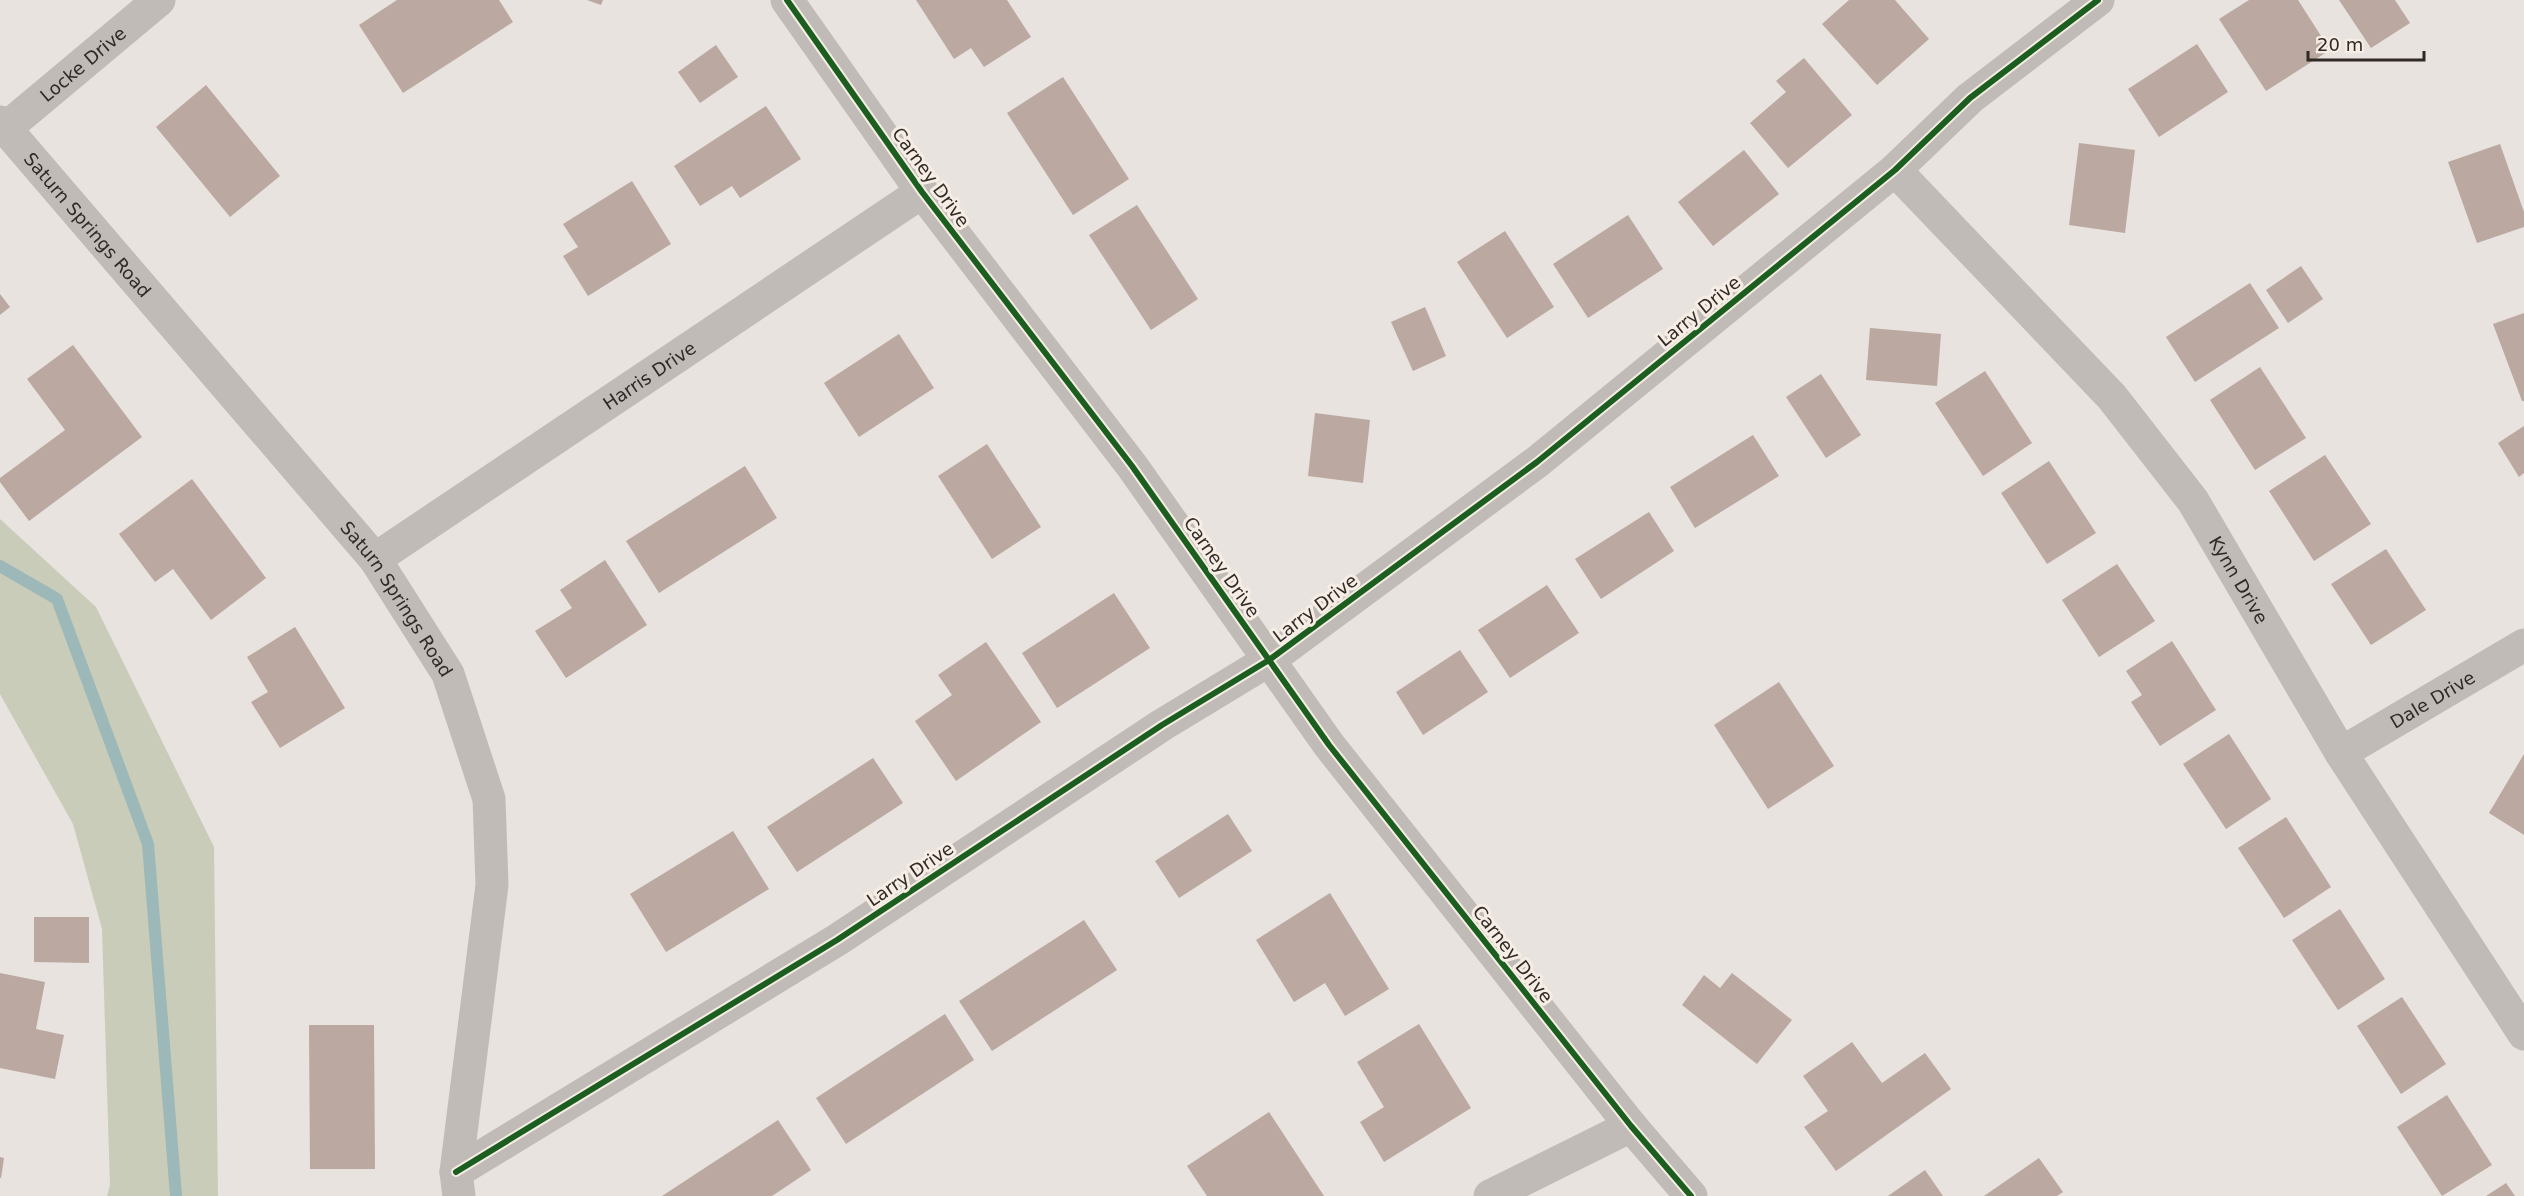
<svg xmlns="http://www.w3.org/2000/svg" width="2524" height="1196" viewBox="0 0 2524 1196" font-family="'DejaVu Sans',sans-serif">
<rect width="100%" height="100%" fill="#e8e3de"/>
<!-- green -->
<polygon fill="#c9ccb9" points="0,519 96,607 214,847 218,1196 107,1196 110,1185 102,929 73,824 0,694"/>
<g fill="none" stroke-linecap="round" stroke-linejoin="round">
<!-- stream -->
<polyline stroke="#9cb8b8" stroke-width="12" points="0,566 57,599 148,844 176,1196"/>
</g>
<!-- building -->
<g fill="#baa8a1">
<polygon points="397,0 499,0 513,22 403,93 359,25"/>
<polygon points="587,0 603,0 601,5"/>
<polygon points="916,0 1007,0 1031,37 984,67 971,48 954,59"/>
<polygon points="1849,0 1895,0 1929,39 1877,85 1822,24"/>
<polygon points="2249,0 2298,0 2330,50 2266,91 2219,19"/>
<polygon points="2339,0 2395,0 2410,23 2371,48"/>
<polygon points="2197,44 2228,92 2159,137 2128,89"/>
<polygon points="716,45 738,77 700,103 678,72"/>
<polygon points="1804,58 1852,115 1788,168 1750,123 1786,92 1776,81"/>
<polygon points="1063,77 1129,179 1073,215 1007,113"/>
<polygon points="206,85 280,176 230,217 156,127"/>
<polygon points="766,106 801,159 740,198 732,186 700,206 674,166"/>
<polygon points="2079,143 2135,150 2125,233 2069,225"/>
<polygon points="2500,144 2524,212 2524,227 2477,243 2448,162"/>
<polygon points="1744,150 1779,194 1713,246 1678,202"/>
<polygon points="632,181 671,244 588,296 563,256 578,247 563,224"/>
<polygon points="1137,205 1198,299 1151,330 1089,235"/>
<polygon points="1628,215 1663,269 1588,318 1553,264"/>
<polygon points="1505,231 1554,307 1507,338 1457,262"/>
<polygon points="2301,266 2323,299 2288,323 2266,290"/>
<polygon points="2250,283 2279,328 2195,382 2166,337"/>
<polygon points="0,294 10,307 0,315"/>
<polygon points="1425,307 1446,356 1413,371 1391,322"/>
<polygon points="2524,313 2524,401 2522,401 2493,324"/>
<polygon points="1870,328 1941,334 1937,386 1866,380"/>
<polygon points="899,334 934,388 859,437 824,383"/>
<polygon points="73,345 142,437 29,521 0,482 0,478 65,430 27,379"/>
<polygon points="2260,367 2306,438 2255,470 2210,400"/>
<polygon points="1985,371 2032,443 1983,476 1935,403"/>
<polygon points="1821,374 1861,435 1826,458 1786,397"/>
<polygon points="1315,413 1370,420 1363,483 1308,476"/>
<polygon points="2524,426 2524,473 2519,477 2498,443"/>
<polygon points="1753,435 1779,476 1695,528 1670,487"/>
<polygon points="987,444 1041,527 992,559 938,476"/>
<polygon points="2325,455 2371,524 2314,561 2269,491"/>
<polygon points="2049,461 2096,533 2047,564 2001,493"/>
<polygon points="745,466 777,518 659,593 626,541"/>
<polygon points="192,479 266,578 211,620 173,569 155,582 119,534"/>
<polygon points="1649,512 1674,551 1601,599 1575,559"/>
<polygon points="2386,549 2426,610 2371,645 2331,584"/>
<polygon points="605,560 647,625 566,678 535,631 572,608 560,590"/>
<polygon points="2117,564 2155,621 2099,657 2062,600"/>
<polygon points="1547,585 1579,633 1510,678 1478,630"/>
<polygon points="1114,593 1150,648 1057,708 1022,653"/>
<polygon points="295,627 345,708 280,748 251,702 268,692 247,657"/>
<polygon points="2172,641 2216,710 2160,746 2131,702 2142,695 2126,671"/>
<polygon points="986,642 1041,722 956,781 915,721 952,695 938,675"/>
<polygon points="1460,650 1488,692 1423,735 1396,692"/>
<polygon points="1779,682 1834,766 1768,809 1714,725"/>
<polygon points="2229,734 2271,799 2226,829 2183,764"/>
<polygon points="2524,754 2524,835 2489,813"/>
<polygon points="873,758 903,803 797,872 767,827"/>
<polygon points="1228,814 1252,851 1179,898 1155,861"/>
<polygon points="2286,817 2331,887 2284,918 2238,848"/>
<polygon points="733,831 769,889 666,952 630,894"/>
<polygon points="1330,893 1389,989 1345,1016 1325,983 1294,1002 1256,940"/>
<polygon points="2340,909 2385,979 2338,1010 2292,940"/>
<polygon points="34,917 89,917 89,963 34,962"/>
<polygon points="1084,920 1117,970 992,1051 959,1001"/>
<polygon points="0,973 45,982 36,1029 64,1035 55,1079 0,1068"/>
<polygon points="1732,973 1792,1020 1757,1064 1682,1005 1704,975 1720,988"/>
<polygon points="2402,997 2446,1064 2401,1094 2357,1026"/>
<polygon points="945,1014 974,1060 846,1144 816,1098"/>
<polygon points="1419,1024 1471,1108 1384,1162 1360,1122 1384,1107 1357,1062"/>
<polygon points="309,1025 374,1025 375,1169 310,1169"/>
<polygon points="1852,1042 1882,1083 1925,1053 1951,1089 1836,1171 1804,1127 1828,1111 1803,1076"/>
<polygon points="2447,1095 2492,1165 2442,1196 2397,1127"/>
<polygon points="1269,1112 1324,1196 1207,1196 1187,1166"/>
<polygon points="778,1120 811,1170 772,1196 662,1196"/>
<polygon points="0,1157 4,1158 1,1178 0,1178"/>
<polygon points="2039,1158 2063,1192 2057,1196 1984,1196"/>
<polygon points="1925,1170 1943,1196 1888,1196"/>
<polygon points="2506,1183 2515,1196 2486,1196"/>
</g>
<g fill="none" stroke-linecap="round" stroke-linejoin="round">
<!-- minor -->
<g stroke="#c1bbb7" stroke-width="33">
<polyline points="787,0 922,192 1132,466 1329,745 1631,1126 1691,1196"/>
<path id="s1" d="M0 122 375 559 448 674 489 799 492 885 456 1172 459 1196"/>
<path id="s2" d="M6 128 159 0"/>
<path id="s3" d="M1895 170 2112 397 2193 501 2341 753 2524 1034"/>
<path id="s4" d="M375 559 922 192"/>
<path id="s5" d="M2341 753 2524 645"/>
<polyline points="456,1172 837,940 1162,725 1269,660 1537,462 1895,170 1970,98 2098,0"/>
<polyline points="1490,1196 1631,1126"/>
</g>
<defs>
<g id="cycleway">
<polyline points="787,0 922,192 1132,466 1329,745 1631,1126 1691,1196"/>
<polyline points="456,1172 837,940 1162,725 1269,660 1537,462 1895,170 1970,98 2098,0"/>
</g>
</defs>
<!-- cycleway casing -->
<use href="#cycleway" stroke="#f6ede4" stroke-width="10"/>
<!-- cycleway -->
<use href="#cycleway" stroke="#1b5e20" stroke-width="6"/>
</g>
<g text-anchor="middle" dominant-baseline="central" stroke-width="6" stroke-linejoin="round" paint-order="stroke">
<!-- street labels -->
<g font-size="18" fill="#312926" stroke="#f6ede4">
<text stroke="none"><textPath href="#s2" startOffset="100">Locke Drive</textPath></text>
<text transform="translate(931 177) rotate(54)">Carney Drive</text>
<text stroke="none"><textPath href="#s1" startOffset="135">Saturn Springs Road</textPath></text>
<text transform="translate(1699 311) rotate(-39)">Larry Drive</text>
<text stroke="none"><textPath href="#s4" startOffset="330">Harris Drive</textPath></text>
<text transform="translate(1222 567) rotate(55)">Carney Drive</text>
<text stroke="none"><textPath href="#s3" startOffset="537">Kynn Drive</textPath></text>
<text stroke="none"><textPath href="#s1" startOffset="621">Saturn Springs Road</textPath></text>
<text transform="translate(1315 608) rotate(-37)">Larry Drive</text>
<text stroke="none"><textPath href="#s5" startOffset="106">Dale Drive</textPath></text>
<text transform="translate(910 874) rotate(-34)">Larry Drive</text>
<text transform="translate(1513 954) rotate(52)">Carney Drive</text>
</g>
</g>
<!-- scale -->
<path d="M2308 51v9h116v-9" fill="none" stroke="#312926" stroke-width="3"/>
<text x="2317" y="51" font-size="18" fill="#312926" stroke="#f6ede4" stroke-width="4.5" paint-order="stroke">20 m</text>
</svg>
